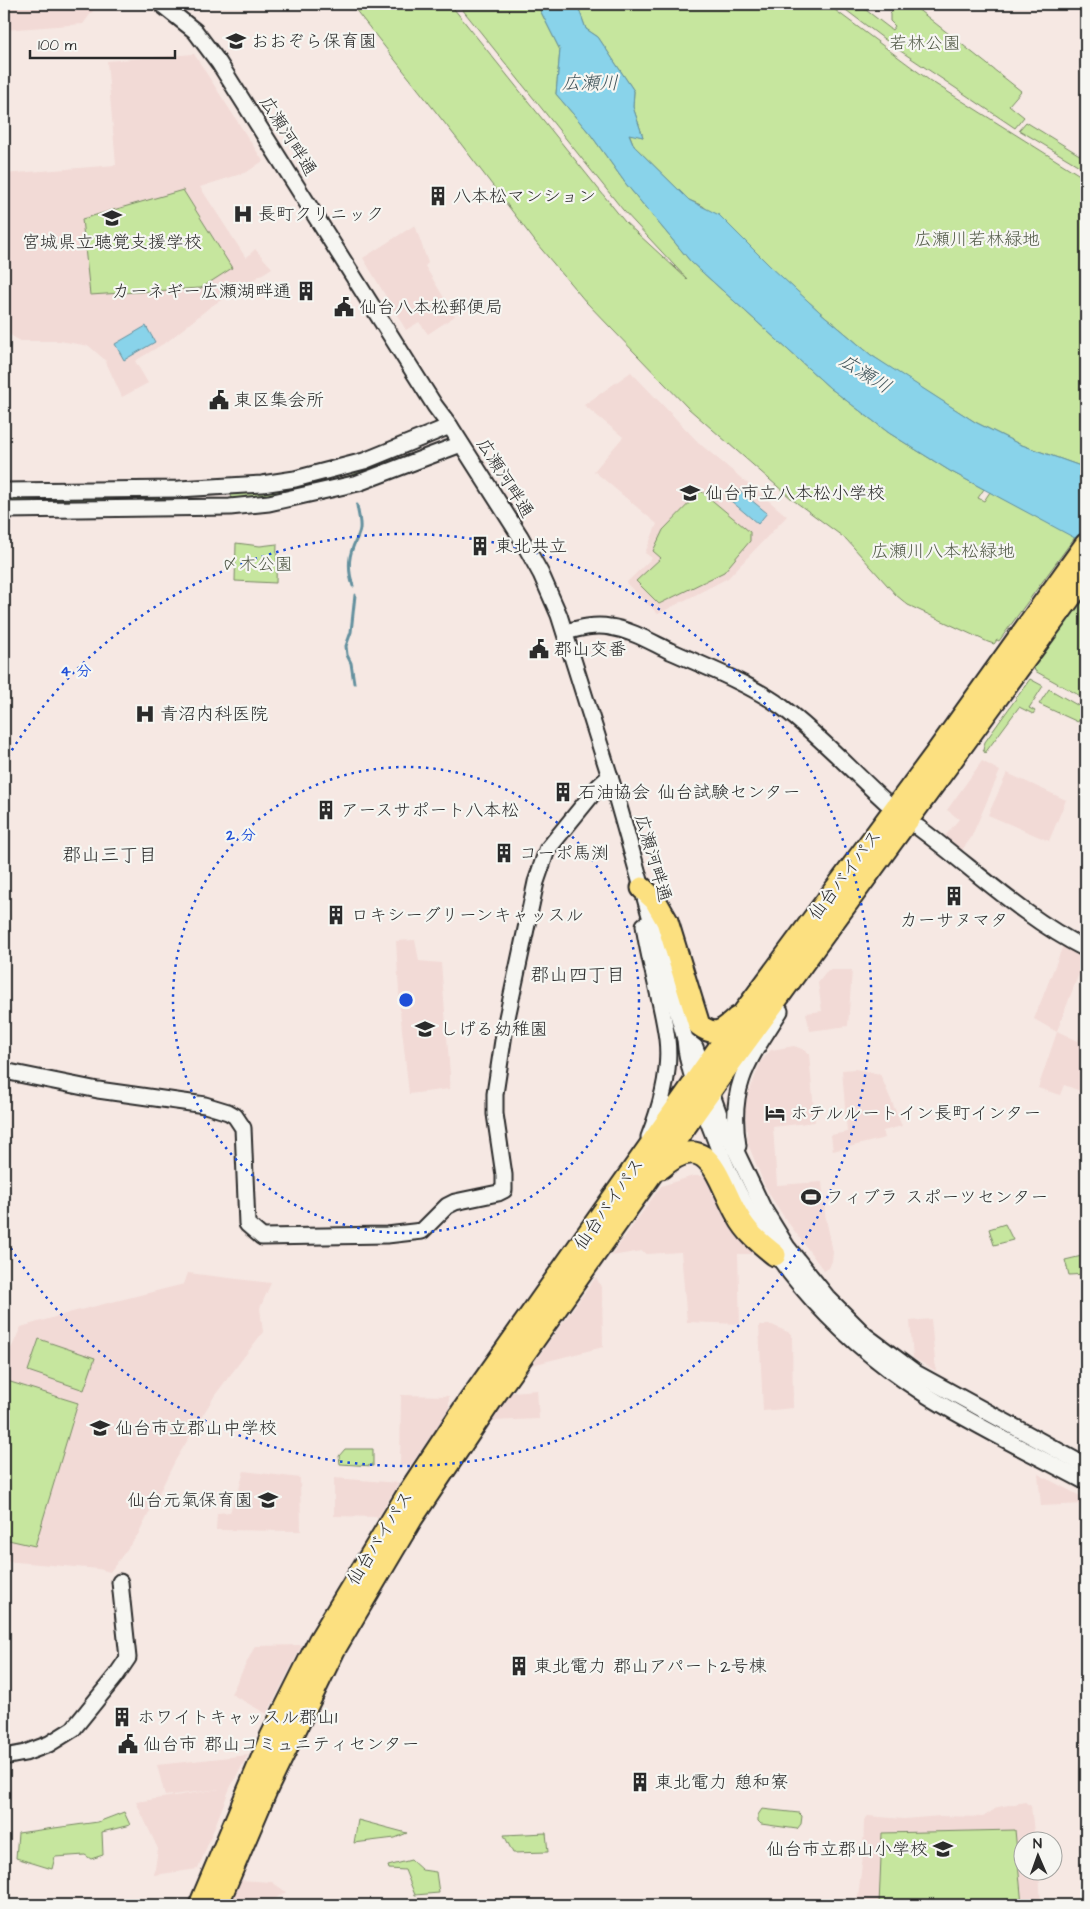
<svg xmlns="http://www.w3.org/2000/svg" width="1090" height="1909" viewBox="0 0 1090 1909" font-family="'Architects Daughter','Klee One',sans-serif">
<rect width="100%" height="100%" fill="#f6e8e3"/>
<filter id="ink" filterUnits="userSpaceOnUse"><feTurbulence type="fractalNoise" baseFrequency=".02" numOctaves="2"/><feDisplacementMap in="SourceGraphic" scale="10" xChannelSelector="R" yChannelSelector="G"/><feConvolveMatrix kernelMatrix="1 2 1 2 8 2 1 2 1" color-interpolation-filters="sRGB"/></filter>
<g filter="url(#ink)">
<!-- built -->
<g fill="#f2dad6">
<polygon points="4,4 98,4 83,24 4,30"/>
<polygon points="194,54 263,161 247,172 200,187 246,258 255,249 272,268 210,307 168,341 135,361 148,383 122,397 105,360 89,346 60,341 20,341 4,331 4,174 116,165 107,61"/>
<polygon points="415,225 428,263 425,266 455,316 428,334 419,322 406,330 363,258"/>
<polygon points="631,372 700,444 787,516 728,578 658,614 626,583 652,558 645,553 657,524 594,471 623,437 584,405"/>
<polygon points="982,761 1000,771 971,838 959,854 942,840 959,819 947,810"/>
<polygon points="1007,773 1066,800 1049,841 988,815"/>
<polygon points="415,940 419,961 441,963 450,1074 449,1089 409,1094 400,1011 396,941"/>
<polygon points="1064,943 1086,955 1057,1031 1078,1041 1086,1022 1086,1093 1064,1085 1060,1095 1038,1088 1057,1032 1034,1019"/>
<polygon points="828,970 852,970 848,1026 810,1031 806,1013 822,1011 818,983"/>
<polygon points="794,1046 802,1049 809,1054 815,1122 773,1127 777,1185 822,1182 825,1214 833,1252 832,1261 829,1268 824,1271 784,1217 771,1197 764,1184 748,1144 745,1107 748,1095 761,1061 771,1050"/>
<polygon points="855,1069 880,1074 902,1126 883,1131 885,1138 833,1151 831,1135 847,1132 842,1070"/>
<polygon points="693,1176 704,1176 711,1186 729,1220 753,1254 738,1254 740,1324 687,1322 681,1252 647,1254 642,1251 611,1256 661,1186"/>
<polygon points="188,1273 271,1283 260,1308 263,1332 215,1395 175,1461 139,1533 110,1572 99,1569 4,1561 4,1364 21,1327 72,1312 184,1284"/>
<polygon points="596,1277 602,1289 603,1347 532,1365"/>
<polygon points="931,1319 936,1371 913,1358 910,1321"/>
<polygon points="759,1325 772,1325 792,1334 793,1408 763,1411"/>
<polygon points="537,1390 539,1419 491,1421 512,1392"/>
<polygon points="401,1395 449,1396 449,1409 411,1465 400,1466"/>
<polygon points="244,1471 300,1478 301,1531 216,1530 217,1513 230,1512 239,1489"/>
<polygon points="1038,1474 1084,1498 1084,1504 1041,1506"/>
<polygon points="334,1478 399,1483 378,1517 334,1516"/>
<polygon points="302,1645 267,1714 231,1694 255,1646"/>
<polygon points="248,1755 230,1788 198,1869 154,1875 158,1849 136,1802 220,1789 165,1796 157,1765"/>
<polygon points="1025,1802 1031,1806 1035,1841 1022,1842 1022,1872 1039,1872 1041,1905 857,1905 863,1856 864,1820 868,1816 904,1819 940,1816 983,1817 998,1807"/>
<polygon points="240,1880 272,1882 286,1892 273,1900 271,1905 231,1905"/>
</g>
<!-- green -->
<g fill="#c6e69e" stroke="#788864">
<polygon points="351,4 450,4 625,222 687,279 623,210 458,4 537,4 560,50 556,94 591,135 626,184 691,262 830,388 889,433 950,471 984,489 978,498 984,501 990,492 1075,537 999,641 997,640 994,644 988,642 908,605 896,595 846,539 793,500 688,408 586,302 537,244 458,140"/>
<polygon points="577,4 827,4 929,80 1086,179 1086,468 1019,444 975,422 893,370 871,355 820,312 703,206 689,200 634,146 629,133 643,137 633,107 634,91 598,37 586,29"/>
<polygon points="838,4 858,4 892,30 895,26 890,21 890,13 898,4 911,4 1021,91 1009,105 1024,117 1015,128 896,48"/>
<polygon points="1026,122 1086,159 1086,170 1019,130"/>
<polygon points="183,190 232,268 201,288 90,295 82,219"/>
<polygon points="418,451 421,455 328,487 232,502 231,493 301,488 348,476"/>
<polygon points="701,491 750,532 750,541 724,572 659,604 636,581 661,558 653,551 663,530"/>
<polygon points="165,495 165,503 4,504 4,496"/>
<polygon points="236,543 260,546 277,544 276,583 235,581"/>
<polygon points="1086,592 1086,699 1035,671 1033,665"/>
<polygon points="1030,679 1043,686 1029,708 1035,711 1033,714 1019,707 985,753 983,750 985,742"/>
<polygon points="1049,689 1084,709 1078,722 1039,704"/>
<polygon points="1005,1224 1013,1240 994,1245 989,1229"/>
<polygon points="1086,1255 1086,1274 1069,1275 1065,1260"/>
<polygon points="39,1339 95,1358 84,1390 28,1371"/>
<polygon points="4,1380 78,1403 35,1546 4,1539"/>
<polygon points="345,1449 373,1449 373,1466 340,1464 339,1456"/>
<polygon points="762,1809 799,1813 802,1816 801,1824 797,1829 761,1824 758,1821 758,1815"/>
<polygon points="124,1812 130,1825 102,1832 103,1855 91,1859 85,1855 55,1857 52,1869 16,1858 18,1833 98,1822"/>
<polygon points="358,1820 407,1833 395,1838 354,1843"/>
<polygon points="1015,1830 1022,1905 879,1905 882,1833"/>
<polygon points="546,1833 548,1852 513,1853 504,1835"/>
<polygon points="411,1860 422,1870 436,1872 439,1893 415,1895 405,1870 389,1869 388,1866"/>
</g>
<!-- water -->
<g fill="#89d3ea" stroke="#63909e">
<polygon points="537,4 577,4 586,29 598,37 634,91 633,107 643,137 629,134 634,146 689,200 719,215 770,266 820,312 871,355 975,422 1019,444 1086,468 1086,544 950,471 889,433 830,388 691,262 626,184 591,135 556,94 560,50"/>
<polygon points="146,326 155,342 124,360 115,344"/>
<polygon points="739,490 767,513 758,524 731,501"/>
</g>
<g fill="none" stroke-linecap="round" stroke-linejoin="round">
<!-- stream -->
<g stroke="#63909e" stroke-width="3">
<path d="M353 586C349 574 348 559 353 547 355 541 359 536 360 529 361 522 358 513 357 505"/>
<polyline points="354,683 351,663 347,655 346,646 351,632 355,595"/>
</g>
<defs>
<g id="minor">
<path d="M161 4 195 31 219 63 435 406 450 426 520 536 541 574 559 615 616 796 685 1039C687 1072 706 1115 718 1147 761 1252 828 1332 923 1393 975 1426 1032 1453 1086 1482"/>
<polyline points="4,491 179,489 262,484 295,479 364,461 450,426"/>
<polyline points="4,510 230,507 269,503 358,483 461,444"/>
<path d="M565 632C580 628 595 624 610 627 631 630 651 642 670 651 705 666 752 685 782 707 819 735 852 771 886 802"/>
<path d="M919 828C974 869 1024 918 1086 949"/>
<path d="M644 925C649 963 662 1000 667 1039 671 1072 661 1106 649 1137"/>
<polyline points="685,1039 695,1047 721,1120 763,1208 787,1247 827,1297 866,1336 916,1373 1086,1466"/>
<polyline points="4,1071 98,1090 205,1105 228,1112 235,1116 243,1128 247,1224 262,1237 387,1235 422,1231 447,1206 455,1202 498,1193 504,1190 504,1175 495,1114 495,1094 505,1027 536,882 547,850 599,786 610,776"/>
<path d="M738 1146C728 1085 749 1060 780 1011"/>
<polyline points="4,1757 25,1753 49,1744 73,1729 115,1677 128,1658 120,1582"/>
</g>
<g id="highway">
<path d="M642 888 655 900 667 921 699 1025C716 1038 724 1030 737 1018"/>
<path d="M661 1168C710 1125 718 1183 738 1216 747 1233 760 1243 775 1255"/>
<polyline points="200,1905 271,1737 319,1641 409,1492 464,1409 745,1011 937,752 1086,544"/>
<polyline points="217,1905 267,1788 334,1650 412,1518 492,1399 733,1059 1086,576"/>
</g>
</defs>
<!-- minor casing -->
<use href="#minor" stroke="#2b2b2b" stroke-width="19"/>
<!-- highway casing -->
<use href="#highway" stroke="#2b2b2b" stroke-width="25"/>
<!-- minor -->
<use href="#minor" stroke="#f6f6f2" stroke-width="15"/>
<!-- highway -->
<use href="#highway" stroke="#fce080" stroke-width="21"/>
</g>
</g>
<!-- distance rings -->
<g fill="none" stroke="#1d4ed8" stroke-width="2.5" stroke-dasharray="2.5 5">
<circle cx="406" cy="1000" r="233"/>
<path d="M4 763A466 466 0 1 1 4 1237"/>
</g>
<!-- icons -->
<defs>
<symbol id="school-bare" viewBox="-9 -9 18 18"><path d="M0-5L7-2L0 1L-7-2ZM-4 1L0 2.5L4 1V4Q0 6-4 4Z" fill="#2b2b2b" stroke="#f6f6f2" stroke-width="2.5" paint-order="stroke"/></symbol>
<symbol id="building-bare" viewBox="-9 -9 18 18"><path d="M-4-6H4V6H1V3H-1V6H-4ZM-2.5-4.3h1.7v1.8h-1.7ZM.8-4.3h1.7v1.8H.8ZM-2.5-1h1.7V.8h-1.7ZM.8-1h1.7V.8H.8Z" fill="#2b2b2b" stroke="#f6f6f2" stroke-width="2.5" paint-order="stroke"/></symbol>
<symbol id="hospital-bare" viewBox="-9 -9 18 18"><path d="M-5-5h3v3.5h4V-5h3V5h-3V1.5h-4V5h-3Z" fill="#2b2b2b" stroke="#f6f6f2" stroke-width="2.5" paint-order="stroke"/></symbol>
<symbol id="civic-bare" viewBox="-9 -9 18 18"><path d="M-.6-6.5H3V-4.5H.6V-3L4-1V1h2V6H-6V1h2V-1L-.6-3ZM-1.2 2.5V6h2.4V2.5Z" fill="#2b2b2b" stroke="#f6f6f2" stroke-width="2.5" paint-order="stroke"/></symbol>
<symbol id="hotel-bare" viewBox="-9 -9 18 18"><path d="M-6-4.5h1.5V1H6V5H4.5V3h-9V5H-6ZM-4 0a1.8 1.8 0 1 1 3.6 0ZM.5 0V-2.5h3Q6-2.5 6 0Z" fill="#2b2b2b" stroke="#f6f6f2" stroke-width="2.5" paint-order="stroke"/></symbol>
<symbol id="stadium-bare" viewBox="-9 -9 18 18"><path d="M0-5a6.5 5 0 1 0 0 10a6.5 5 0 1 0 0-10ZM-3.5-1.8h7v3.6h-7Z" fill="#2b2b2b" stroke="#f6f6f2" stroke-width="2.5" paint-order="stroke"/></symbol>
</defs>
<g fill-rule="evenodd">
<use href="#school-bare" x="222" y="27" width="28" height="28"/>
<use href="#building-bare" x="424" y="182" width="28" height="28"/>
<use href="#hospital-bare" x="229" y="200" width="28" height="28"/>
<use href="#school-bare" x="98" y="204" width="28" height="28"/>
<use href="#building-bare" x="292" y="277" width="28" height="28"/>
<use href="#civic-bare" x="330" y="293" width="28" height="28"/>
<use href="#civic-bare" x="205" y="386" width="28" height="28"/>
<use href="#school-bare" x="676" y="479" width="28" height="28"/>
<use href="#building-bare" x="466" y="532" width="28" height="28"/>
<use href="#civic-bare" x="525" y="635" width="28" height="28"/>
<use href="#hospital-bare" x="131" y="700" width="28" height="28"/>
<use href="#building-bare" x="549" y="778" width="28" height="28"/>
<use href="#building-bare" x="312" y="796" width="28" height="28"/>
<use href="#building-bare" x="490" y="839" width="28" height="28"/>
<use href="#building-bare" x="940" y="882" width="28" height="28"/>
<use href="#building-bare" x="322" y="901" width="28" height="28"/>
<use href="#school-bare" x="411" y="1015" width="28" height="28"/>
<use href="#hotel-bare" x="761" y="1099" width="28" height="28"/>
<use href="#stadium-bare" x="797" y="1183" width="28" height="28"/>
<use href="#school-bare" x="86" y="1414" width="28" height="28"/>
<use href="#school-bare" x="254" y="1486" width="28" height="28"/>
<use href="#building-bare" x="505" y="1652" width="28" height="28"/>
<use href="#building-bare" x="108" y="1703" width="28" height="28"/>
<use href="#civic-bare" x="114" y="1730" width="28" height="28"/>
<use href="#building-bare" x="626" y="1768" width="28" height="28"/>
<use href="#school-bare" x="929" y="1835" width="28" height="28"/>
</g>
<g text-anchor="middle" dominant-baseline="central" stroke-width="4.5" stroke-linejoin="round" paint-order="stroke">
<!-- poi labels -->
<g font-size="18" fill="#2b2b2b" stroke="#f6f6f2" text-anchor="start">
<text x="251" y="41">おおぞら保育園</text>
<text x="453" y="196">八本松マンション</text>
<text x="258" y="214">長町クリニック</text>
<text x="112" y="242" text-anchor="middle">宮城県立聴覚支援学校</text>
<text x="291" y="291" text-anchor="end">カーネギー広瀬湖畔通</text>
<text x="359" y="307">仙台八本松郵便局</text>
<text x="234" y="400">東区集会所</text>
<text x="705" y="493">仙台市立八本松小学校</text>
<text x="495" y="546">東北共立</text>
<text x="554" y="649">郡山交番</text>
<text x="160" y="714">青沼内科医院</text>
<text x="578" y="792">石油協会 仙台試験センター</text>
<text x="341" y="810">アースサポート八本松</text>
<text x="519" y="853">コーポ馬渕</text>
<text x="351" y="915">ロキシーグリーンキャッスル</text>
<text x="954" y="920" text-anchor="middle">カーサヌマタ</text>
<text x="440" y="1029">しげる幼稚園</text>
<text x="790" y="1113">ホテルルートイン長町インター</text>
<text x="826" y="1197">フィブラ スポーツセンター</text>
<text x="115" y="1428">仙台市立郡山中学校</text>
<text x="253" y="1500" text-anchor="end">仙台元氣保育園</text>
<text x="534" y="1666">東北電力 郡山アパート2号棟</text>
<text x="137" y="1717">ホワイトキャッスル郡山1</text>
<text x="143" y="1744">仙台市 郡山コミュニティセンター</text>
<text x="655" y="1782">東北電力 憩和寮</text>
<text x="928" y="1849" text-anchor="end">仙台市立郡山小学校</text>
</g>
<!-- park labels -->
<g font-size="18" fill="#525a48" stroke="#f6f6f2">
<text x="925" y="43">若林公園</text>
<text x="977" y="239">広瀬川若林緑地</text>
<text x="943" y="551">広瀬川八本松緑地</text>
<text x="257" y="564">〆木公園</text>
</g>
<!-- street labels -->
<g font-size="18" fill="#2b2b2b" stroke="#f6f6f2">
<text transform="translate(288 136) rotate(58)">広瀬河畔通</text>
<text transform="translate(505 478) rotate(58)">広瀬河畔通</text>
<text transform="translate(653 858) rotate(74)">広瀬河畔通</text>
<text transform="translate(845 875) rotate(-53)">仙台バイパス</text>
<text transform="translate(609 1204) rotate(-55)">仙台バイパス</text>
<text transform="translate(380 1538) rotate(-58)">仙台バイパス</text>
</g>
<!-- water labels -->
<g font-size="19" font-style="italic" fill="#42555b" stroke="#f6f6f2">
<text x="590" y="83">広瀬川</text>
<text transform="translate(865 374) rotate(32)">広瀬川</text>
</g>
<!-- neighbourhood labels -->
<g font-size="19" fill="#2b2b2b" stroke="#f6f6f2">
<text x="110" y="855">郡山三丁目</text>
<text x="578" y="975">郡山四丁目</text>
</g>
</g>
<circle cx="406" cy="1000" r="8" fill="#1d4ed8" stroke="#f6f6f2" stroke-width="2.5"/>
<g font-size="15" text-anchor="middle" font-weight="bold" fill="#1d4ed8" stroke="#f6f6f2" stroke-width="4.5" stroke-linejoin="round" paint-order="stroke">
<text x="76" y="676">4 分</text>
<text x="241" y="840">2 分</text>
</g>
<!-- margin -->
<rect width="1090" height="1909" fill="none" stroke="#f6f6f2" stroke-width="20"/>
<rect x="10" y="10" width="1070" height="1889" fill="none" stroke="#2b2b2b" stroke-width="2" filter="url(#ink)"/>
<!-- north arrow -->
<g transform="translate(1038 1856) rotate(358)"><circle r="24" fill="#f6f6f2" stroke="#a5a5a2"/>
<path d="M0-4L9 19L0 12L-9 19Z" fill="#2b2b2b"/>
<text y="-8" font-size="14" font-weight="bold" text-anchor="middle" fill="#2b2b2b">N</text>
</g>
<!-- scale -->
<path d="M30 50v8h145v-8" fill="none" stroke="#2b2b2b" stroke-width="2.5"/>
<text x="38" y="50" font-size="15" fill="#2b2b2b" stroke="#f6f6f2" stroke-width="4" paint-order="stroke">100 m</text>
</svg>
